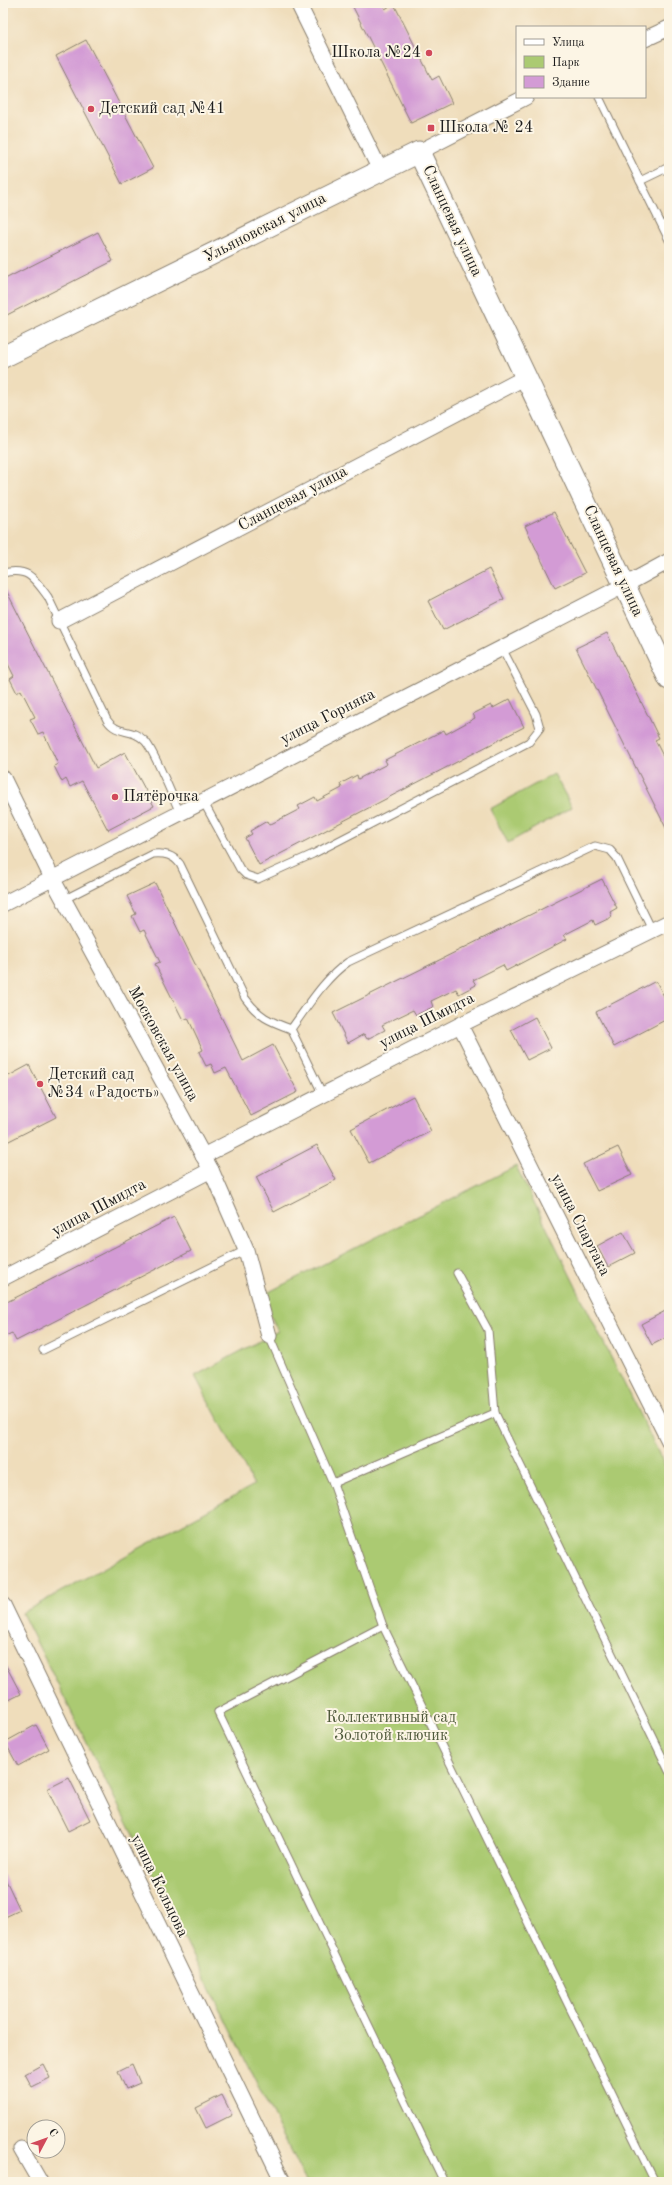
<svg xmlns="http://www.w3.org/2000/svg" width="672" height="2185" viewBox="0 0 672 2185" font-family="'Old Standard TT',serif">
<rect width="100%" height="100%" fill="#fcf5e5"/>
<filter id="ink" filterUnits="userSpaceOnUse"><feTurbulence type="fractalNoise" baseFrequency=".025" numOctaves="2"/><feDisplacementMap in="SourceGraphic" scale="8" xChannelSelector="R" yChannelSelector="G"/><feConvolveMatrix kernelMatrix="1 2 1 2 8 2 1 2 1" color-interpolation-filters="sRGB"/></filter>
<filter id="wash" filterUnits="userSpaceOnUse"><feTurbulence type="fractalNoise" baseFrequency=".012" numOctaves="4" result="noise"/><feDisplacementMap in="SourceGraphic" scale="16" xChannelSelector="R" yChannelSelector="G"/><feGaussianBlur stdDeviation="0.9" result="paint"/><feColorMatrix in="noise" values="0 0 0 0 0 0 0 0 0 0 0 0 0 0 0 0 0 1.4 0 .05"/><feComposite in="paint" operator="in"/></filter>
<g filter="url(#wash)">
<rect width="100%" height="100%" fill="#efddbb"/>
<!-- green -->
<g fill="#abca72" stroke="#647347">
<polygon points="554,774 572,807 508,843 490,809"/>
<polygon points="516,1166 669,1474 669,2182 306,2182 22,1613 254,1485 195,1376 278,1331 261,1296"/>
</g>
<g id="blocks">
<!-- building -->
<g fill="#d39bd5">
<polygon points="351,3 382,3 385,9 394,4 432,80 439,76 452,103 411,123"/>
<polygon points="86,40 153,168 122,184 56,56"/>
<polygon points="98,232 113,261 3,317 3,280"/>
<polygon points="554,512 585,573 555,588 525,526"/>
<polygon points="489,569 504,599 443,630 428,601"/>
<polygon points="3,584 96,768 125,752 154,806 108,830 82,781 70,787 66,779 62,782 54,766 58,764 43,732 38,734 30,719 35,717 21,690 17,693 10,679 14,676 3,654"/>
<polygon points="607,633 659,738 655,740 669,768 669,834 576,648"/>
<polygon points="510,699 524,727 259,865 245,838 252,834 250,831 267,821 269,825 300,809 298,806 315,797 317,801 342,788 340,784 357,775 358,779 387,764 385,760 444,730 446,734 475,718 473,714 491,705 493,708"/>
<polygon points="602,879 617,908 610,912 612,917 595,925 593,920 564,935 567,939 506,971 503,965 473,980 476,985 459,994 456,989 431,1001 433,1007 416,1015 413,1010 382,1025 385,1030 367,1039 364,1034 348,1043 333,1013"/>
<polygon points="155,883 243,1061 273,1045 298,1092 251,1116 226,1068 215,1073 211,1064 206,1066 199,1052 203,1050 188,1018 183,1020 155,964 160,962 144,930 140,932 132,916 136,914 127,896"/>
<polygon points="656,981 669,1006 669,1018 614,1047 596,1012"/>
<polygon points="535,1017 551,1048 527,1060 511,1030"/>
<polygon points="29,1065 56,1117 3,1144 3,1079"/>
<polygon points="413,1096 431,1131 369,1163 351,1129"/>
<polygon points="317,1145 336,1180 274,1212 256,1177"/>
<polygon points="618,1147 632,1175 597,1191 583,1164"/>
<polygon points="174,1217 191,1251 16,1341 12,1333 3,1337 3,1304"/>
<polygon points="623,1232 635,1253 608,1267 597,1246"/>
<polygon points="669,1309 669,1336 652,1345 641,1324"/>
<polygon points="3,1660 21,1694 3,1703"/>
<polygon points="36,1725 49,1749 18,1766 5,1742"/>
<polygon points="69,1778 90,1820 68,1831 47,1789"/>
<polygon points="3,1874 20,1910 3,1918"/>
<polygon points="43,2064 50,2078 32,2087 25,2074"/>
<polygon points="132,2064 140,2083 126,2089 118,2071"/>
<polygon points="222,2095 232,2115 206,2128 196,2108"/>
</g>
</g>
</g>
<g filter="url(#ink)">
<use href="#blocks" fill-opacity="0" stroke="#867c6c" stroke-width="1"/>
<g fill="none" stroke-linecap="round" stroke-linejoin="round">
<defs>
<g id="service">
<polyline points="599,97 640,181 669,167"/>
<polyline points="640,181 669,240"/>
<path d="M3 573C28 567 34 578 48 597L107 720C118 736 131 727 145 741 154 750 173 798 180 813"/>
<polyline points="203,801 240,869 246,875 258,879 313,854 529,742 540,728 536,714 502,648"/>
<path d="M63 900 153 854C165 853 173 855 180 864L245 998C259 1017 269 1021 291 1029L323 1095"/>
<path d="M291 1029C308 1006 324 979 348 962L595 846 610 850 617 858 652 930"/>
<polyline points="457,1273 488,1330 495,1413 669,1771"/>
<polyline points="269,1336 333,1483 383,1626 655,2182"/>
<polyline points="43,1350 246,1250"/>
<polyline points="333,1483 495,1413"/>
<polyline points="383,1626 218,1712 444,2182"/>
</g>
<g id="minor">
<polyline points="298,3 380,170"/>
<polyline points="645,39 669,28"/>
<polyline points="419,152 526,97"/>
<polyline points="59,621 526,377"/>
<polyline points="3,778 52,878 211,1170 246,1250 269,1336"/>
<polyline points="3,904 625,585 669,561"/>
<polyline points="460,1025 669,1441"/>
<polyline points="203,1156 460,1025 669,922"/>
<polyline points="3,1278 211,1170"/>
<polyline points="3,1605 283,2182"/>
<polyline points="21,2149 40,2182"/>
</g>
<polyline id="secondary" points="3,357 419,152 669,679"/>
</defs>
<!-- service casing -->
<use href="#service" stroke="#867c6c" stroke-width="9"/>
<!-- minor casing -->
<use href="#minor" stroke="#867c6c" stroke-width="17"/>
<!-- secondary casing -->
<use href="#secondary" stroke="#867c6c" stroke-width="23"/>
<!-- service -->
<use href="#service" stroke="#fff" stroke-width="7"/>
<!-- minor -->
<use href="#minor" stroke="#fff" stroke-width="15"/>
<!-- secondary -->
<use href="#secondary" stroke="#fff" stroke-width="21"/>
</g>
</g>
<!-- markers -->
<g fill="#d1495b" stroke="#fcf5e5" stroke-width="1.5">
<circle cx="429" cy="53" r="4"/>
<circle cx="91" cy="109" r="4"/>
<rect x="427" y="124" width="8" height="8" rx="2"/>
<circle cx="115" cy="797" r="4"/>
<circle cx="40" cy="1084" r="4"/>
</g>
<g text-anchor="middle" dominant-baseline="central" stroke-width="4" stroke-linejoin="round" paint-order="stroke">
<!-- poi labels -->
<g font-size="16" fill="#1c1c1c" stroke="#fcf5e5" text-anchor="start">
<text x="421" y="53" text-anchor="end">Школа №24</text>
<text x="99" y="109">Детский сад №41</text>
<text x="439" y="128">Школа № 24</text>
<text x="123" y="797">Пятёрочка</text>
<text x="48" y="1075">Детский сад<tspan x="48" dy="18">№34 «Радость»</tspan></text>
</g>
<!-- street labels -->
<g font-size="16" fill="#1c1c1c" stroke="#fcf5e5">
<text transform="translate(452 221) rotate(65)">Сланцевая улица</text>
<text transform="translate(265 228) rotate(-27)">Ульяновская улица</text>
<text transform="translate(293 499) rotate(-28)">Сланцевая улица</text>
<text transform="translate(613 561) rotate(65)">Сланцевая улица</text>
<text transform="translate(328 717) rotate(-27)">улица Горняка</text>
<text transform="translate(427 1021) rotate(-27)">улица Шмидта</text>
<text transform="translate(163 1044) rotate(61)">Московская улица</text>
<text transform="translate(99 1208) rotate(-28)">улица Шмидта</text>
<text transform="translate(580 1225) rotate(63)">улица Спартака</text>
<text transform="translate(159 1886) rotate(64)">улица Кольцова</text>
</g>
<!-- park labels -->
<g font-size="16" fill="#4e593a" stroke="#fcf5e5">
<text x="391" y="1718">Коллективный сад<tspan x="391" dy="18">Золотой ключик</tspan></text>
</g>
</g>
<!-- margin -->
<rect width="672" height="2185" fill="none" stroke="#fcf5e5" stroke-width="16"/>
<!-- legend -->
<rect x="516" y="26" width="130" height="72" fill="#fcf5e5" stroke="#a29e95"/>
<rect x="524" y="39" width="20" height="6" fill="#ffffff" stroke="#a29e95"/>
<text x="552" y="46" font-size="12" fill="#1c1c1c">Улица</text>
<rect x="524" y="56" width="20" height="12" fill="#abca72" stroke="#a29e95"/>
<text x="552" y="66" font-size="12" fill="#1c1c1c">Парк</text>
<rect x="524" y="76" width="20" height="12" fill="#d39bd5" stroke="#a29e95"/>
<text x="552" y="86" font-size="12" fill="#1c1c1c">Здание</text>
<!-- north arrow -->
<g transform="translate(46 2139) rotate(49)"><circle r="19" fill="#fcf5e5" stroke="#a29e95"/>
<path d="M0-3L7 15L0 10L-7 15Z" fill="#d1495b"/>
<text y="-6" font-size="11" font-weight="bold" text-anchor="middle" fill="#1c1c1c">С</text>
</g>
</svg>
